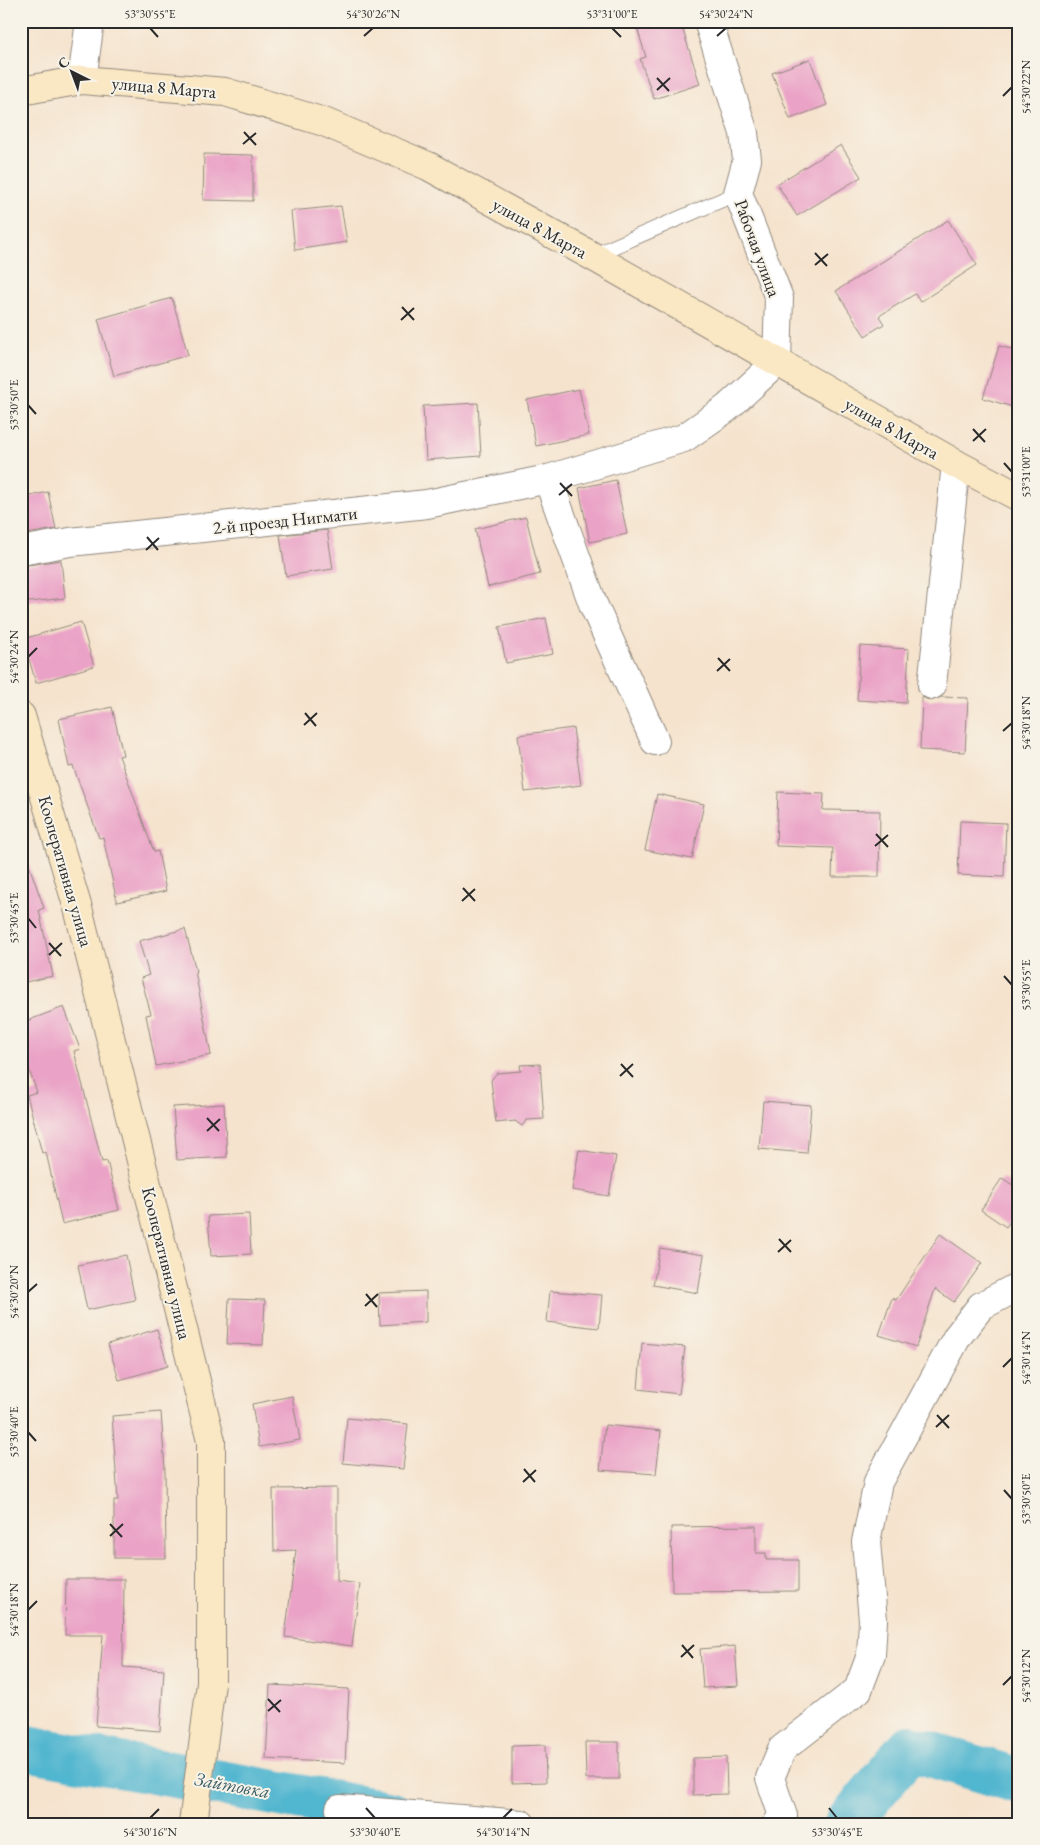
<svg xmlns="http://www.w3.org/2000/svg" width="1040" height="1845" viewBox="0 0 1040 1845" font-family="'EB Garamond',serif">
<rect width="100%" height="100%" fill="#f7f3e8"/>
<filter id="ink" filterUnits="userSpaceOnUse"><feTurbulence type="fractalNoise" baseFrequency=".02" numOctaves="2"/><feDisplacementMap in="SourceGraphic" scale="10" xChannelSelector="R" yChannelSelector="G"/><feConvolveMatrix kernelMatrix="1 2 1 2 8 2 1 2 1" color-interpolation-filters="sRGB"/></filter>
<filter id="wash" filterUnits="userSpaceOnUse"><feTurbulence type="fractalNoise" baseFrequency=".0096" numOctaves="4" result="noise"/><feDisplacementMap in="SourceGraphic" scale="20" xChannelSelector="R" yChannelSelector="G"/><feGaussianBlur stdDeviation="1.12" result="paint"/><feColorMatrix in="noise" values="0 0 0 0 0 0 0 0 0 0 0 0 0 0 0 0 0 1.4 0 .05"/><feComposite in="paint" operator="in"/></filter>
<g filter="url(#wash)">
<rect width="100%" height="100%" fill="#f5e3cd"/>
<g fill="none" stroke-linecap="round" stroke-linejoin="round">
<!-- river -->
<g stroke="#51b6cf" stroke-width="46">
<polyline points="21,1747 391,1814"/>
<polyline points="847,1824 910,1748 1019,1781"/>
</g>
</g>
<g id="blocks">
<!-- building -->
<g fill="#eaa2c6">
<polygon points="635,21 680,21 700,84 654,99 640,59 646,57"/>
<polygon points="810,59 827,105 790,119 772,73"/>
<polygon points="841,145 861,177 797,216 777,184"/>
<polygon points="204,154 253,155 253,201 203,200"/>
<polygon points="341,206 347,242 295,250 291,211"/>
<polygon points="948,220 977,265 920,302 915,294 879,316 884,324 865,336 836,291"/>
<polygon points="172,298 188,355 114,376 98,319"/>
<polygon points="999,346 1019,351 1019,409 983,398"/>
<polygon points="579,389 589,435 536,446 527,400"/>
<polygon points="478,403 481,456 426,460 423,406"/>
<polygon points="616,480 627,534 590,542 579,488"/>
<polygon points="48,492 56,529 21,535 21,498"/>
<polygon points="526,517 540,574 488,587 475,529"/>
<polygon points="327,530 333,569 286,576 280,535"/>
<polygon points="61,560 65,598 21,603 21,566"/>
<polygon points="546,618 553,654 506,663 499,627"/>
<polygon points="81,622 94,666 36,683 23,639"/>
<polygon points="860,646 909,649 906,703 857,700"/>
<polygon points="922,697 931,701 941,697 968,698 965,752 920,750"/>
<polygon points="112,707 123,755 119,756 154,852 158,851 166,891 117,902 103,837 99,838 73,766 69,767 59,719"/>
<polygon points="573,728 581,785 525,792 518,735"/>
<polygon points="778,792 824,794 823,810 880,811 879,877 832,877 833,848 776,846"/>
<polygon points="657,794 704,804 692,859 645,850"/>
<polygon points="960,821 1006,823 1004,877 958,875"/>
<polygon points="21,851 24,851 44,908 39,910 53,976 21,983"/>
<polygon points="185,929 196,971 195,971 211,1055 156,1066 146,1015 151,1014 141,978 149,975 139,941"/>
<polygon points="64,1007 80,1049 74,1051 102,1162 107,1161 119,1210 62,1224 46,1152 42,1153 27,1095 37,1092 21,1048 21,1023"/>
<polygon points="540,1064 544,1119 527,1120 522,1126 515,1121 496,1123 491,1080 497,1073 521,1071 520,1065"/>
<polygon points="763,1101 811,1105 807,1153 759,1149"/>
<polygon points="224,1104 227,1157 177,1160 173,1107"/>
<polygon points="579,1150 616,1156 609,1196 572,1190"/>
<polygon points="1002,1178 1019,1189 1019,1209 1006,1227 981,1210"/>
<polygon points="249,1214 251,1254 211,1256 208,1216"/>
<polygon points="940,1234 982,1263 954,1302 935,1289 916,1347 879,1335 892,1298 896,1300"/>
<polygon points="660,1248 704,1255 698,1293 653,1285"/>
<polygon points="126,1255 135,1300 87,1310 78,1265"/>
<polygon points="426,1291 426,1322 380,1325 379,1293"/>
<polygon points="550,1291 602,1295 599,1328 547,1322"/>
<polygon points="229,1299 265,1300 263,1345 227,1344"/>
<polygon points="157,1329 168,1366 119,1380 108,1344"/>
<polygon points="642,1343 685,1347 679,1394 638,1389"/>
<polygon points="292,1396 300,1440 259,1447 252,1404"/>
<polygon points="161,1412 165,1470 166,1558 114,1558 114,1500 118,1500 112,1416"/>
<polygon points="347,1418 408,1424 403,1469 343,1463"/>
<polygon points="605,1425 661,1431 656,1474 600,1470"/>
<polygon points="337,1488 337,1581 360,1584 352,1646 285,1637 296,1550 274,1551 273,1489"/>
<polygon points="756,1526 756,1553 766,1553 766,1560 798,1560 798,1591 672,1592 671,1527"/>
<polygon points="66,1579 124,1579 123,1667 164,1670 160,1731 96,1726 103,1635 65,1635"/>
<polygon points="735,1646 738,1686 703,1688 700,1649"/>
<polygon points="270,1685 349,1689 345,1763 266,1759"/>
<polygon points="585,1742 619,1742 619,1779 586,1779"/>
<polygon points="545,1745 546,1782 512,1783 512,1746"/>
<polygon points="726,1757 727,1794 693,1795 693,1758"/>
</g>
</g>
</g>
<g filter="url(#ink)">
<use href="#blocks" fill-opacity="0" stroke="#90877c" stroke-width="1"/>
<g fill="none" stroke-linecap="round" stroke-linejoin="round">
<defs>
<polyline id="service" points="592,256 738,193"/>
<g id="minor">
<polyline points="82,80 90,21"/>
<polyline points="548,479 593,604 655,741"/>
<polyline points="21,551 70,542 427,504 548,479 684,438 727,408 777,362 779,298 738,193 747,160 744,133 708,21"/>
<polyline points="932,685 956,464"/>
<polyline points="340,1809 521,1824"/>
<polyline points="777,1824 783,1816 770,1778 782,1749 858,1690 871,1655 873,1620 866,1542 878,1482 957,1337 981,1306 1019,1286"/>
</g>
<g id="secondary">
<polyline points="21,91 82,80 225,92 324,122 428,166 592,256 956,464 1019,497"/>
<polyline points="21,716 79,912 211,1441 211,1683 193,1824"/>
</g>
</defs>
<!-- service casing -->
<use href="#service" stroke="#90877c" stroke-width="16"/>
<!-- minor casing -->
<use href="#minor" stroke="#90877c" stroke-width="30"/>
<!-- secondary casing -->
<use href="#secondary" stroke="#90877c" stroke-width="30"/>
<!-- service -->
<use href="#service" stroke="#fff" stroke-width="14"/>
<!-- minor -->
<use href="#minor" stroke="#fff" stroke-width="28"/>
<!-- secondary -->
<use href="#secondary" stroke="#fae7c3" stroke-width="28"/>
</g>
</g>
<!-- ticks -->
<path fill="none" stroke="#2b2b2b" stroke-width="2" d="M150 28 158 37M612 28 621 37M364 36 373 28M717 36 726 28M657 78 669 91M657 90 670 78M1003 96 1012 87M244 132 256 145M243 144 256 133M815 253 827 266M815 265 828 254M402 307 414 320M401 320 414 308M28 405 36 414M973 429 985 442M973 441 986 429M1004 463 1012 472M560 483 572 496M559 495 572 484M147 537 158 550M146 550 159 538M28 657 37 648M718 658 730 671M717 671 730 659M305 713 316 726M304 725 317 713M1003 731 1012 723M876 834 888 847M875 846 888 835M463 888 475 901M462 901 475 889M28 918 36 928M49 943 61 956M49 955 62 943M1004 976 1012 985M621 1064 633 1077M620 1076 633 1064M207 1118 219 1131M207 1131 220 1119M779 1239 791 1252M778 1252 791 1240M28 1292 37 1284M366 1294 377 1307M365 1306 378 1294M1003 1367 1012 1358M937 1415 949 1428M936 1427 949 1415M28 1432 36 1441M524 1469 535 1482M523 1482 536 1470M1004 1490 1012 1499M110 1524 122 1537M110 1536 123 1524M28 1610 37 1601M682 1645 693 1658M681 1657 694 1645M1003 1685 1012 1676M268 1699 280 1712M268 1711 281 1700M366 1808 375 1818M829 1808 837 1818M150 1818 159 1809M503 1818 512 1809"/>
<g text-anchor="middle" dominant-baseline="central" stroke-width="4" stroke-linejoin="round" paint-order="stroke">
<!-- street labels -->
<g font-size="18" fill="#2b2b2b" stroke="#f7f3e8">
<text transform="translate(164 87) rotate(5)">улица 8 Марта</text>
<text transform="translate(540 228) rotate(29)">улица 8 Марта</text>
<text transform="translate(758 248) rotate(70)">Рабочая улица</text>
<text transform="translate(892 428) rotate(30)">улица 8 Марта</text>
<text transform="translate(285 520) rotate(-6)">2-й проезд Нигмати</text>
<text transform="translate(66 871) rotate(74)">Кооперативная улица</text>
<text transform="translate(167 1263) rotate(76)">Кооперативная улица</text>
</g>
<!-- water labels -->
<g font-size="19" font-style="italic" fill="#385c64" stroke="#f7f3e8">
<text transform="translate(232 1785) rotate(10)">Зайтовка</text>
</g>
</g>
<!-- margin -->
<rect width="1040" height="1845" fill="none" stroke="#f7f3e8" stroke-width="55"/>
<!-- north arrow -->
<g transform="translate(72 72) rotate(318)" stroke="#f7f3e8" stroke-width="4" paint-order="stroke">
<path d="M0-4L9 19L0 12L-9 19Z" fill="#2b2b2b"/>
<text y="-8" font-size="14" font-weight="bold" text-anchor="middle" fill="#2b2b2b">С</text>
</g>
<rect x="28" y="28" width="984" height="1790" fill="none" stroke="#2b2b2b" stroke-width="2"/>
<g font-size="12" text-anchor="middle" fill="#2b2b2b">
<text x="150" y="18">53°30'55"E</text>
<text x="373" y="18">54°30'26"N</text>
<text x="612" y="18">53°31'00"E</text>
<text x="726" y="18">54°30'24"N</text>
<text transform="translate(1026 87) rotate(-90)" y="4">54°30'22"N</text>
<text transform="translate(14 405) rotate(-90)" y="4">53°30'50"E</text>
<text transform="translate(1026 472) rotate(-90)" y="4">53°31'00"E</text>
<text transform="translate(14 657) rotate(-90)" y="4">54°30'24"N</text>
<text transform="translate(1026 723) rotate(-90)" y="4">54°30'18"N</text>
<text transform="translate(14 918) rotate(-90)" y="4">53°30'45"E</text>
<text transform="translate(1026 985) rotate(-90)" y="4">53°30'55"E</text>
<text transform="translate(14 1292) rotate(-90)" y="4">54°30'20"N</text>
<text transform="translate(1026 1358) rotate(-90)" y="4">54°30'14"N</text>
<text transform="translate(14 1432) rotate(-90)" y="4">53°30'40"E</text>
<text transform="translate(1026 1499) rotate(-90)" y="4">53°30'50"E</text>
<text transform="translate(14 1610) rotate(-90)" y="4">54°30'18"N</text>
<text transform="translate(1026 1676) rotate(-90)" y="4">54°30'12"N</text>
<text x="150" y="1836">54°30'16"N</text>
<text x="375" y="1836">53°30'40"E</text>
<text x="503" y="1836">54°30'14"N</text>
<text x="837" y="1836">53°30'45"E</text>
</g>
</svg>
